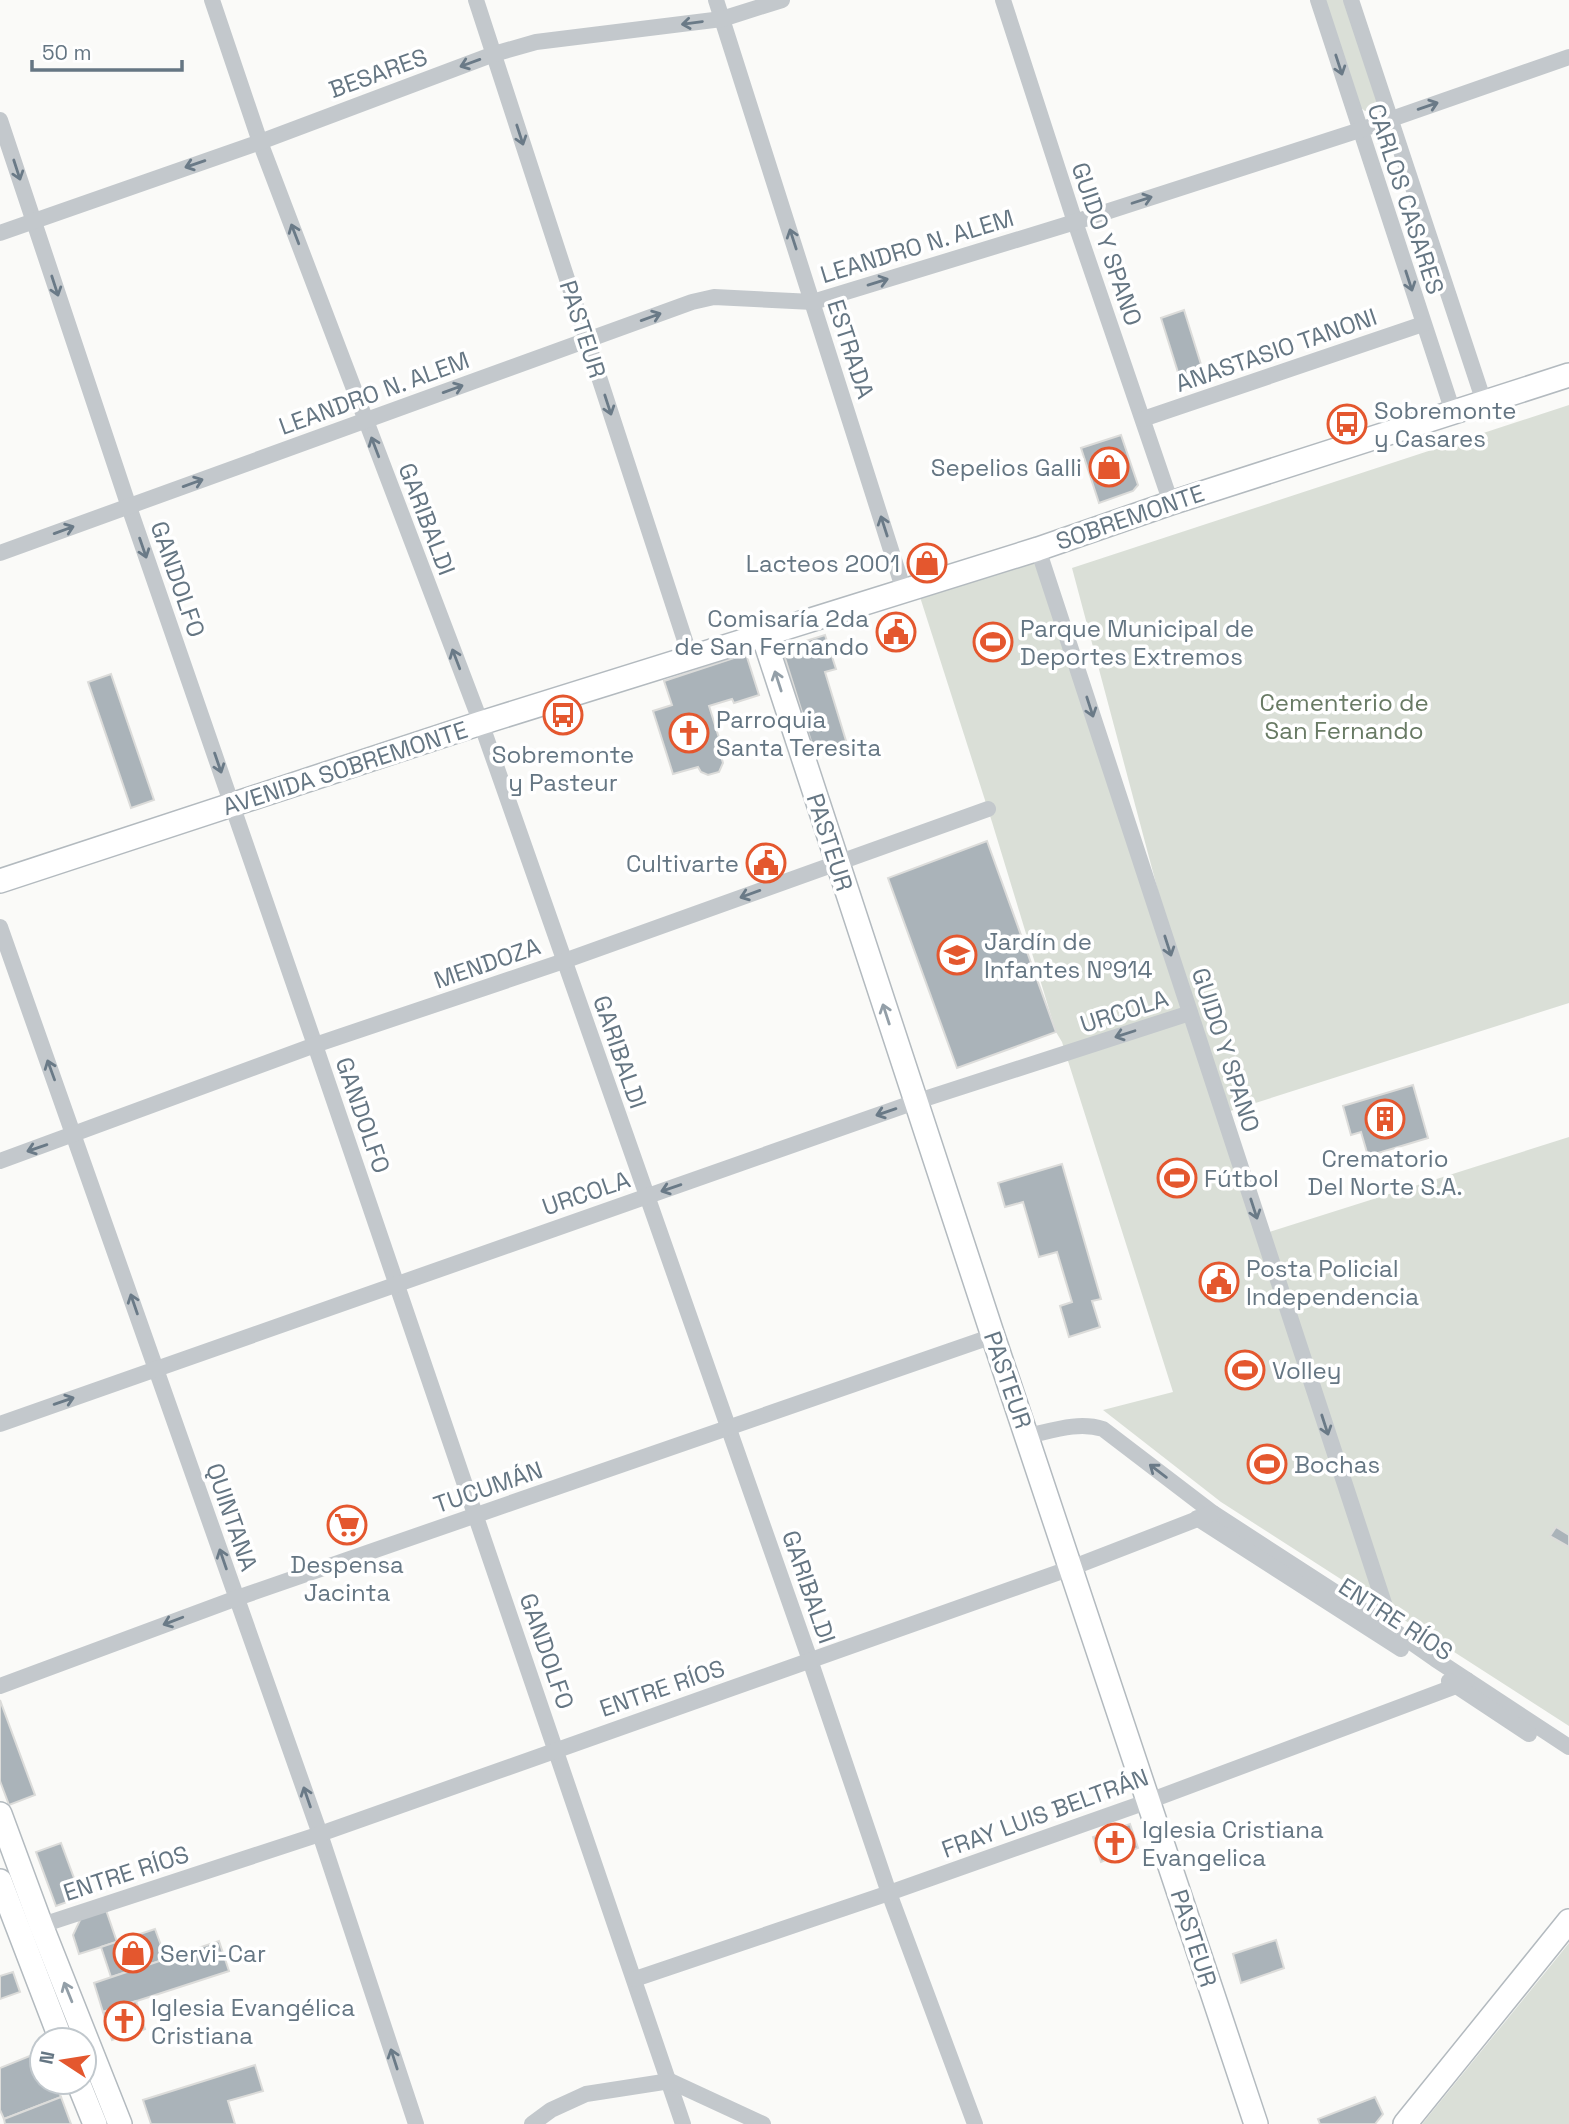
<svg xmlns="http://www.w3.org/2000/svg" width="1569" height="2124" viewBox="0 0 1569 2124" font-family="'Space Grotesk',sans-serif">
<rect width="100%" height="100%" fill="#fafaf8"/>
<!-- green -->
<g fill="#dadfd7">
<polygon points="1325,0 1345,0 1378,102 1377,105 1372,111 1365,111 1360,107"/>
<polygon points="1569,405 1569,1003 1224,1113 1263,1234 1569,1137 1569,1726 1221,1502 1103,1410 1173,1392 1062,1042 1056,1032 992,822 920,597 1041,557 1186,996 1072,568"/>
<polygon points="1569,1943 1569,2124 1422,2124"/>
</g>
<!-- building -->
<g fill="#aab3b9" stroke="#dcdcda" stroke-width="2">
<polygon points="1184,310 1204,374 1181,382 1161,318"/>
<polygon points="1121,435 1138,485 1133,491 1099,503 1081,448"/>
<polygon points="825,635 836,669 825,672 847,744 815,754 785,658 793,645"/>
<polygon points="746,654 759,695 734,703 732,699 709,706 724,754 721,756 723,763 719,772 708,775 701,772 698,767 673,774 653,711 672,705 664,681"/>
<polygon points="111,674 154,800 131,808 88,682"/>
<polygon points="987,841 1056,1032 957,1068 888,878"/>
<polygon points="1413,1085 1428,1138 1368,1156 1361,1132 1351,1135 1343,1106"/>
<polygon points="1062,1164 1101,1299 1092,1301 1100,1327 1069,1337 1060,1306 1072,1302 1057,1252 1039,1257 1023,1202 1005,1207 998,1183"/>
<polygon points="1220,1267 1229,1292 1218,1297 1208,1271"/>
<polygon points="351,1515 357,1530 343,1536 337,1520"/>
<polygon points="1556,1527 1569,1535 1569,1547 1550,1536"/>
<polygon points="0,1700 35,1795 9,1805 0,1781"/>
<polygon points="1130,1824 1138,1848 1101,1862 1093,1837"/>
<polygon points="61,1843 81,1897 56,1906 36,1852"/>
<polygon points="106,1910 117,1942 79,1954 73,1935 81,1918"/>
<polygon points="155,1929 166,1959 111,1977 101,1947"/>
<polygon points="1276,1940 1284,1968 1241,1983 1233,1954"/>
<polygon points="219,1941 229,1971 103,2012 94,1983"/>
<polygon points="13,1972 20,1992 0,1999 0,1976"/>
<polygon points="136,2001 145,2029 112,2040 103,2012"/>
<polygon points="42,2051 42,2082 55,2082 61,2097 4,2119 0,2110 0,2068"/>
<polygon points="255,2065 263,2091 228,2101 235,2124 151,2124 143,2100"/>
<polygon points="61,2097 71,2124 5,2124 4,2119"/>
<polygon points="1375,2097 1383,2114 1375,2124 1320,2124 1318,2119"/>
</g>
<g fill="none" stroke-linecap="round" stroke-linejoin="round">
<defs>
<g id="secondary">
<polyline points="763,635 993,1336 1256,2124"/>
<polyline points="0,881 481,723 1038,549 1171,503 1569,375"/>
<polyline points="0,1814 41,1925 120,2124"/>
<polyline points="0,1881 61,2040"/>
<polyline points="78,2082 95,2124"/>
<polyline points="1405,2124 1569,1921"/>
</g>
</defs>
<!-- secondary casing -->
<use href="#secondary" stroke="#b3babf" stroke-width="26"/>
<!-- street -->
<g stroke="#c3c8cc" stroke-width="16">
<polyline points="212,0 260,142 481,723 810,1660 889,1893 975,2124"/>
<polyline points="476,0 691,659"/>
<polyline points="716,0 904,591"/>
<polyline points="1003,0 1075,222 1171,503"/>
<polyline points="1318,0 1453,412"/>
<polyline points="1351,0 1484,402"/>
<polyline points="0,120 129,507 315,1045 683,2124"/>
<polyline points="0,233 260,142 494,54 536,42 722,19 782,0"/>
<polyline points="1143,419 1423,324"/>
<polyline points="1038,549 1398,1646"/>
<polyline points="0,553 692,302 714,297 813,302 1075,222 1360,130 1569,57"/>
<polyline points="0,927 320,1834 416,2124"/>
<polyline points="0,1161 315,1045 564,961 988,809"/>
<polyline points="0,1424 915,1102 1190,1013"/>
<path d="M1027 1436C1051 1431 1078 1421 1103 1429L1213 1513 1392 1629 1435 1659 1569 1747"/>
<polyline points="1197,1518 1401,1649"/>
<polyline points="1449,1681 1529,1734"/>
<polyline points="0,1686 237,1598 993,1336"/>
<polyline points="33,1928 320,1834 1071,1568 1213,1513"/>
<polyline points="635,1979 889,1893 1149,1801 1456,1686 1467,1680"/>
<polyline points="532,2124 551,2110 586,2094 670,2081 763,2124"/>
</g>
<!-- secondary -->
<use href="#secondary" stroke="#fff" stroke-width="23"/>
</g>
<!-- one-way arrows -->
<defs><path id="oneway-shaft" d="M-6 0H5M1.5-3L5.5 0L1.5 3" fill="none" stroke-width="1.6" stroke-linecap="round" stroke-linejoin="round" transform="scale(1.75)"/></defs>
<g stroke="#6a7a87">
<use href="#oneway-shaft" transform="translate(692 23) rotate(172)"/>
<use href="#oneway-shaft" transform="translate(470 63) rotate(160)"/>
<use href="#oneway-shaft" transform="translate(1339 65) rotate(72)"/>
<use href="#oneway-shaft" transform="translate(1428 106) rotate(-19)"/>
<use href="#oneway-shaft" transform="translate(520 135) rotate(72)"/>
<use href="#oneway-shaft" transform="translate(195 164) rotate(161)"/>
<use href="#oneway-shaft" transform="translate(17 170) rotate(72)"/>
<use href="#oneway-shaft" transform="translate(1142 200) rotate(-18)"/>
<use href="#oneway-shaft" transform="translate(295 234) rotate(-111)"/>
<use href="#oneway-shaft" transform="translate(793 239) rotate(-108)"/>
<use href="#oneway-shaft" transform="translate(1409 281) rotate(72)"/>
<use href="#oneway-shaft" transform="translate(878 282) rotate(-17)"/>
<use href="#oneway-shaft" transform="translate(55 286) rotate(72)"/>
<use href="#oneway-shaft" transform="translate(651 317) rotate(-20)"/>
<use href="#oneway-shaft" transform="translate(453 389) rotate(-20)"/>
<use href="#oneway-shaft" transform="translate(608 405) rotate(72)"/>
<use href="#oneway-shaft" transform="translate(375 447) rotate(-111)"/>
<use href="#oneway-shaft" transform="translate(193 483) rotate(-20)"/>
<use href="#oneway-shaft" transform="translate(884 526) rotate(-108)"/>
<use href="#oneway-shaft" transform="translate(64 530) rotate(-20)"/>
<use href="#oneway-shaft" transform="translate(143 548) rotate(71)"/>
<use href="#oneway-shaft" transform="translate(456 659) rotate(-111)"/>
<use href="#oneway-shaft" transform="translate(1090 707) rotate(72)"/>
<use href="#oneway-shaft" transform="translate(218 763) rotate(71)"/>
<use href="#oneway-shaft" transform="translate(750 894) rotate(160)"/>
<use href="#oneway-shaft" transform="translate(1168 946) rotate(72)"/>
<use href="#oneway-shaft" transform="translate(1125 1034) rotate(162)"/>
<use href="#oneway-shaft" transform="translate(51 1070) rotate(-110)"/>
<use href="#oneway-shaft" transform="translate(886 1112) rotate(161)"/>
<use href="#oneway-shaft" transform="translate(37 1148) rotate(161)"/>
<use href="#oneway-shaft" transform="translate(671 1188) rotate(161)"/>
<use href="#oneway-shaft" transform="translate(1254 1209) rotate(72)"/>
<use href="#oneway-shaft" transform="translate(134 1304) rotate(-109)"/>
<use href="#oneway-shaft" transform="translate(64 1401) rotate(-19)"/>
<use href="#oneway-shaft" transform="translate(1325 1425) rotate(72)"/>
<use href="#oneway-shaft" transform="translate(1158 1471) rotate(-143)"/>
<use href="#oneway-shaft" transform="translate(223 1559) rotate(-109)"/>
<use href="#oneway-shaft" transform="translate(173 1621) rotate(159)"/>
<use href="#oneway-shaft" transform="translate(307 1797) rotate(-109)"/>
<use href="#oneway-shaft" transform="translate(394 2059) rotate(-108)"/>
</g>
<g stroke="#939fa8">
<use href="#oneway-shaft" transform="translate(778 681) rotate(-108)"/>
<use href="#oneway-shaft" transform="translate(886 1014) rotate(-108)"/>
<use href="#oneway-shaft" transform="translate(68 1992) rotate(-112)"/>
</g>
<!-- icons -->
<defs>
<symbol id="bus-ring" viewBox="-11 -11 22 22"><circle r="9.5" fill="#fff" stroke="#e4572e" stroke-width="1.5"/><path d="M-5-6H5V4H4V6H2V4H-2V6H-4V4H-5ZM-3.5-4V0h7V-4ZM-3.5 1.2v1.5H-2V1.2ZM2 1.2v1.5H3.5V1.2Z" fill="#e4572e"/></symbol>
<symbol id="shop-ring" viewBox="-11 -11 22 22"><circle r="9.5" fill="#fff" stroke="#e4572e" stroke-width="1.5"/><path d="M-5-2.5h2.3a2.7 3.5 0 0 1 5.4 0H5L5.5 6h-11ZM-1.5-2.5h3a1.5 2.3 0 0 0-3 0Z" fill="#e4572e"/></symbol>
<symbol id="civic-ring" viewBox="-11 -11 22 22"><circle r="9.5" fill="#fff" stroke="#e4572e" stroke-width="1.5"/><path d="M-.6-6.5H3V-4.5H.6V-3L4-1V1h2V6H-6V1h2V-1L-.6-3ZM-1.2 2.5V6h2.4V2.5Z" fill="#e4572e"/></symbol>
<symbol id="stadium-ring" viewBox="-11 -11 22 22"><circle r="9.5" fill="#fff" stroke="#e4572e" stroke-width="1.5"/><path d="M0-5a6.5 5 0 1 0 0 10a6.5 5 0 1 0 0-10ZM-3.5-1.8h7v3.6h-7Z" fill="#e4572e"/></symbol>
<symbol id="church-ring" viewBox="-11 -11 22 22"><circle r="9.5" fill="#fff" stroke="#e4572e" stroke-width="1.5"/><path d="M-1.2-6h2.4v3.5h3.3v2.4h-3.3V6h-2.4V-.1h-3.3v-2.4h3.3Z" fill="#e4572e"/></symbol>
<symbol id="school-ring" viewBox="-11 -11 22 22"><circle r="9.5" fill="#fff" stroke="#e4572e" stroke-width="1.5"/><path d="M0-5L7-2L0 1L-7-2ZM-4 1L0 2.5L4 1V4Q0 6-4 4Z" fill="#e4572e"/></symbol>
<symbol id="building-ring" viewBox="-11 -11 22 22"><circle r="9.5" fill="#fff" stroke="#e4572e" stroke-width="1.5"/><path d="M-4-6H4V6H1V3H-1V6H-4ZM-2.5-4.3h1.7v1.8h-1.7ZM.8-4.3h1.7v1.8H.8ZM-2.5-1h1.7V.8h-1.7ZM.8-1h1.7V.8H.8Z" fill="#e4572e"/></symbol>
<symbol id="supermarket-ring" viewBox="-11 -11 22 22"><circle r="9.5" fill="#fff" stroke="#e4572e" stroke-width="1.5"/><path d="M-6-5.5h2.5l.6 2H6L4.5 2H-2.5L-4.4-4H-6ZM-1.5 3.2a1.3 1.3 0 1 0 .1 0ZM3 3.2a1.3 1.3 0 1 0 .1 0Z" fill="#e4572e"/></symbol>
</defs>
<g fill-rule="evenodd">
<use href="#bus-ring" x="1325" y="402" width="44" height="44"/>
<use href="#shop-ring" x="1087" y="445" width="44" height="44"/>
<use href="#shop-ring" x="905" y="541" width="44" height="44"/>
<use href="#civic-ring" x="874" y="610" width="44" height="44"/>
<use href="#stadium-ring" x="971" y="620" width="44" height="44"/>
<use href="#bus-ring" x="541" y="693" width="44" height="44"/>
<use href="#church-ring" x="667" y="711" width="44" height="44"/>
<use href="#civic-ring" x="744" y="841" width="44" height="44"/>
<use href="#school-ring" x="935" y="933" width="44" height="44"/>
<use href="#building-ring" x="1363" y="1097" width="44" height="44"/>
<use href="#stadium-ring" x="1155" y="1156" width="44" height="44"/>
<use href="#civic-ring" x="1197" y="1260" width="44" height="44"/>
<use href="#stadium-ring" x="1223" y="1348" width="44" height="44"/>
<use href="#stadium-ring" x="1245" y="1442" width="44" height="44"/>
<use href="#supermarket-ring" x="325" y="1503" width="44" height="44"/>
<use href="#church-ring" x="1093" y="1821" width="44" height="44"/>
<use href="#shop-ring" x="111" y="1931" width="44" height="44"/>
<use href="#church-ring" x="102" y="1999" width="44" height="44"/>
</g>
<g text-anchor="middle" dominant-baseline="central" stroke-width="7" stroke-linejoin="round" paint-order="stroke">
<!-- street labels -->
<g font-size="24" fill="#657683" stroke="#fff">
<text transform="translate(378 73) rotate(-20)">BESARES</text>
<text transform="translate(1406 199) rotate(72)">CARLOS CASARES</text>
<text transform="translate(1107 244) rotate(71)">GUIDO Y SPANO</text>
<text transform="translate(917 246) rotate(-17)">LEANDRO N. ALEM</text>
<text transform="translate(583 329) rotate(72)">PASTEUR</text>
<text transform="translate(851 349) rotate(72)">ESTRADA</text>
<text transform="translate(1276 350) rotate(-19)">ANASTASIO TANONI</text>
<text transform="translate(374 393) rotate(-20)">LEANDRO N. ALEM</text>
<text transform="translate(1130 517) rotate(-19)">SOBREMONTE</text>
<text transform="translate(427 519) rotate(69)">GARIBALDI</text>
<text transform="translate(178 579) rotate(71)">GANDOLFO</text>
<text transform="translate(345 768) rotate(-18)">AVENIDA SOBREMONTE</text>
<text transform="translate(830 842) rotate(72)">PASTEUR</text>
<text transform="translate(487 963) rotate(-19)">MENDOZA</text>
<text transform="translate(1124 1011) rotate(-18)">URCOLA</text>
<text transform="translate(1226 1050) rotate(72)">GUIDO Y SPANO</text>
<text transform="translate(620 1052) rotate(71)">GARIBALDI</text>
<text transform="translate(363 1115) rotate(71)">GANDOLFO</text>
<text transform="translate(586 1193) rotate(-19)">URCOLA</text>
<text transform="translate(1008 1380) rotate(71)">PASTEUR</text>
<text transform="translate(488 1487) rotate(-19)">TUCUMÁN</text>
<text transform="translate(232 1517) rotate(71)">QUINTANA</text>
<text transform="translate(809 1587) rotate(71)">GARIBALDI</text>
<text transform="translate(1396 1619) rotate(33)">ENTRE RÍOS</text>
<text transform="translate(547 1651) rotate(71)">GANDOLFO</text>
<text transform="translate(662 1688) rotate(-19)">ENTRE RÍOS</text>
<text transform="translate(1045 1813) rotate(-20)">FRAY LUIS BELTRÁN</text>
<text transform="translate(126 1873) rotate(-18)">ENTRE RÍOS</text>
<text transform="translate(1194 1938) rotate(72)">PASTEUR</text>
</g>
<!-- poi labels -->
<g font-size="24" fill="#657683" stroke="#fff" text-anchor="start">
<text x="1374" y="410">Sobremonte<tspan x="1374" dy="28">y Casares</tspan></text>
<text x="1082" y="467" text-anchor="end">Sepelios Galli</text>
<text x="900" y="563" text-anchor="end">Lacteos 2001</text>
<text x="869" y="618" text-anchor="end">Comisaría 2da<tspan x="869" dy="28">de San Fernando</tspan></text>
<text x="1020" y="628">Parque Municipal de<tspan x="1020" dy="28">Deportes Extremos</tspan></text>
<text x="716" y="719">Parroquia<tspan x="716" dy="28">Santa Teresita</tspan></text>
<text x="563" y="754" text-anchor="middle">Sobremonte<tspan x="563" dy="28">y Pasteur</tspan></text>
<text x="739" y="863" text-anchor="end">Cultivarte</text>
<text x="984" y="941">Jardín de<tspan x="984" dy="28">Infantes Nº914</tspan></text>
<text x="1385" y="1158" text-anchor="middle">Crematorio<tspan x="1385" dy="28">Del Norte S.A.</tspan></text>
<text x="1204" y="1178">Fútbol</text>
<text x="1246" y="1268">Posta Policial<tspan x="1246" dy="28">Independencia</tspan></text>
<text x="1272" y="1370">Volley</text>
<text x="1294" y="1464">Bochas</text>
<text x="347" y="1564" text-anchor="middle">Despensa<tspan x="347" dy="28">Jacinta</tspan></text>
<text x="1142" y="1829">Iglesia Cristiana<tspan x="1142" dy="28">Evangelica</tspan></text>
<text x="160" y="1953">Servi-Car</text>
<text x="151" y="2007">Iglesia Evangélica<tspan x="151" dy="28">Cristiana</tspan></text>
</g>
<!-- park labels -->
<g font-size="24" fill="#687a64" stroke="#fff">
<text x="1344" y="702">Cementerio de<tspan x="1344" dy="28">San Fernando</tspan></text>
</g>
</g>
<!-- north arrow -->
<g transform="translate(63 2061) rotate(282)"><circle r="33" fill="#ffffff" stroke="#c1c8cd" stroke-width="2"/>
<path d="M0-5L12 26L0 18L-12 26Z" fill="#e4572e"/>
<text y="-10" font-size="19" font-weight="bold" text-anchor="middle" fill="#657683">N</text>
</g>
<!-- scale -->
<path d="M32 60v10h150v-10" fill="none" stroke="#657683" stroke-width="3.5"/>
<text x="42" y="60" font-size="21" fill="#657683" stroke="#ffffff" stroke-width="5" paint-order="stroke">50 m</text>
</svg>
